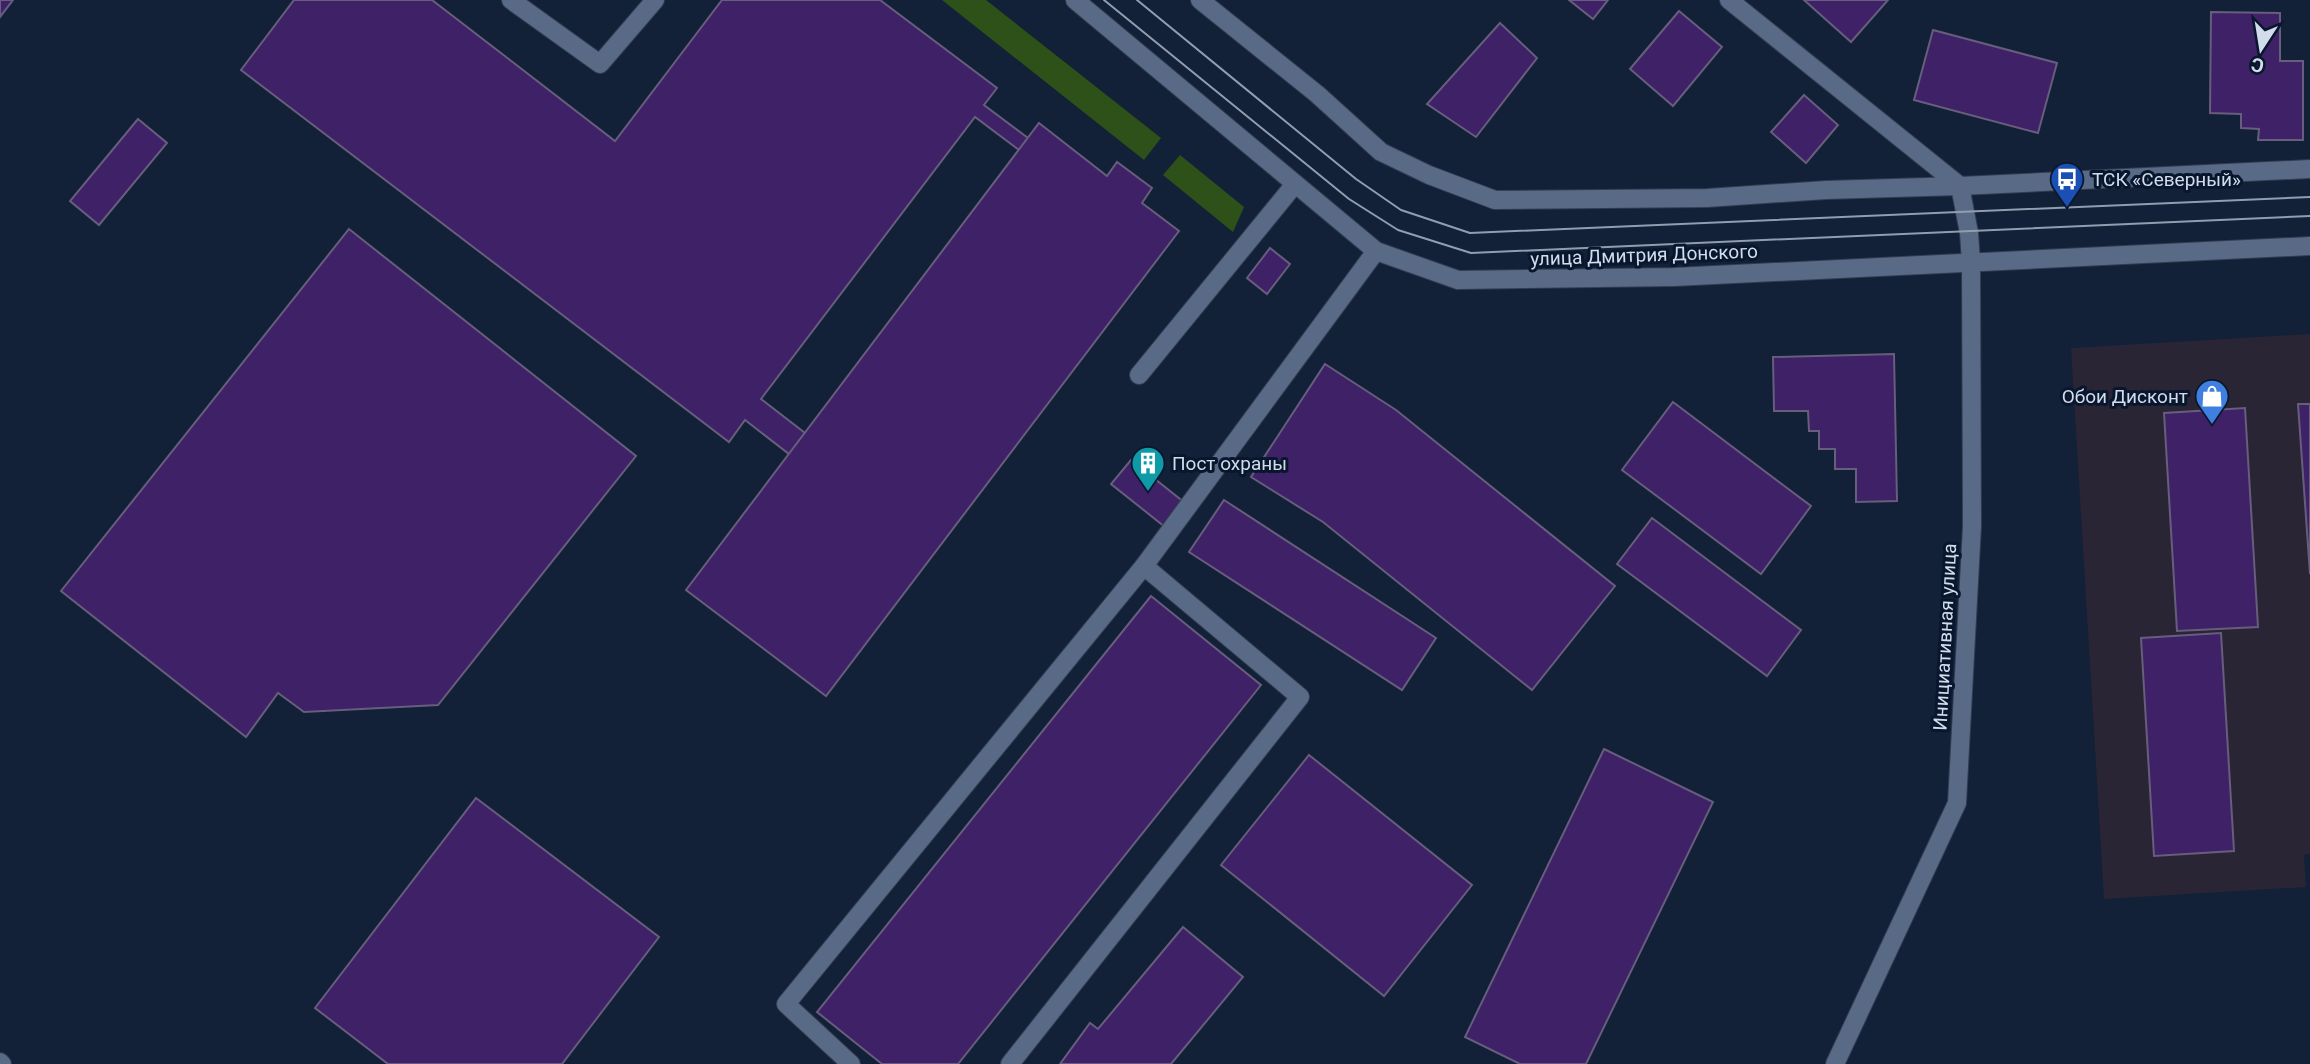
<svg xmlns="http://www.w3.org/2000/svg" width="2310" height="1064" viewBox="0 0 2310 1064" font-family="Roboto,sans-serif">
<rect width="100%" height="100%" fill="#122038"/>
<!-- commercial -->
<polygon fill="#292535" points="2310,334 2310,854 2304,855 2306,887 2104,899 2071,348"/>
<!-- green -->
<g fill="#2e5119">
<polygon points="942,0 986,0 1161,138 1144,160"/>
<polygon points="1180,155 1244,207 1233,232 1163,175"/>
</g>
<!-- building -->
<g fill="#3e2166" stroke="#675d7c" stroke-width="2">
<polygon points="0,0 13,0 0,17"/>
<polygon points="294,0 432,0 615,141 722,0 880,0 997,88 984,105 1028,138 1019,150 975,117 761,399 805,433 789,454 745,420 729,442 241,70"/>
<polygon points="1569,0 1608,0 1593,19"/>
<polygon points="1804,0 1888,0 1851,42"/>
<polygon points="1679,11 1722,47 1673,106 1630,69"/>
<polygon points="2211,12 2280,13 2280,61 2303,61 2303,140 2258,140 2259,129 2241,128 2241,114 2210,113"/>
<polygon points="1500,23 1537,58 1476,137 1427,104"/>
<polygon points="1933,30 2057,63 2038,133 1914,100"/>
<polygon points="1804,95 1838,125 1806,163 1771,132"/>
<polygon points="138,119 167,143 99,225 70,201"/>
<polygon points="1039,123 1107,176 1117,162 1152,188 1142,203 1179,231 826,696 686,590"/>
<polygon points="349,229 636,456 438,705 304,712 278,693 246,737 61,591"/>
<polygon points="1270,248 1290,264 1267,294 1247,278"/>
<polygon points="1894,354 1897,501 1856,502 1856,469 1835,469 1835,449 1819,449 1819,431 1809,431 1808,411 1774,411 1773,357"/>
<polygon points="1325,364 1396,410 1615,586 1532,690 1323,522 1251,477"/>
<polygon points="1673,402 1811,506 1761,574 1622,470"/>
<polygon points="2298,404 2310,404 2310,574"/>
<polygon points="2245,408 2258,627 2177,631 2164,413"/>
<polygon points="1131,460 1185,503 1165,527 1111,484"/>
<polygon points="1224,500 1436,638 1402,690 1189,552"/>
<polygon points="1652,518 1801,630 1767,676 1617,564"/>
<polygon points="1151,596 1261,685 958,1064 882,1064 817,1012"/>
<polygon points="2221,633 2234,851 2154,856 2141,638"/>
<polygon points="1604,749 1713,802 1586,1064 1520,1064 1465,1037"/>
<polygon points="1309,755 1472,885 1384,996 1221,865"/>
<polygon points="476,798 659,937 562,1064 388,1064 315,1008"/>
<polygon points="1183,927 1243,977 1171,1064 1060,1064 1090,1023 1098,1029"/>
</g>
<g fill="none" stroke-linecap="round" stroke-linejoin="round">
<defs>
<g id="minor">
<polyline points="511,0 600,64 655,0"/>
<polyline points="1075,0 1376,251 1458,280 1674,277 2310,246"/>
<polyline points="1200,0 1317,94 1381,152 1429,175 1495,200 1707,198 1826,190 1960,186 2310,169"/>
<polyline points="1729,0 1960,186"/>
<polyline points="1139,375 1295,184"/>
<polyline points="0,1062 2,1064"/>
<polyline points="851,1064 786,1004 1144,566 1376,251"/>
<polyline points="1010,1064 1300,697 1144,566"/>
<polyline points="1835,1064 1957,803 1972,526 1971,262 1969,233 1960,186"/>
</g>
</defs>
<!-- minor casing -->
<use href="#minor" stroke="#333c50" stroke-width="20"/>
<!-- minor -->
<use href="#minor" stroke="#596a87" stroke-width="18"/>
<!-- tram -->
<g stroke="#929db0" stroke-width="2">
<polyline points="1104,0 1349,199 1398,230 1471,253 2310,216"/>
<polyline points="1137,0 1356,179 1401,210 1470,233 2310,197"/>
</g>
</g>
<!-- icons -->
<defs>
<symbol id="bus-pin" viewBox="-11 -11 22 30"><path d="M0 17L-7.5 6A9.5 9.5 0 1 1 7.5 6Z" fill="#1a4fb4" stroke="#09172e"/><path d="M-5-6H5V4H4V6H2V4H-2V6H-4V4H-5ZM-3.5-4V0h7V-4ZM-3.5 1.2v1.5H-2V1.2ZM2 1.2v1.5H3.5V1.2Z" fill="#fff"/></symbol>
<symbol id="shop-pin" viewBox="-11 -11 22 30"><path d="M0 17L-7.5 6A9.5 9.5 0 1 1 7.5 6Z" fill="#3f7fe0" stroke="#09172e"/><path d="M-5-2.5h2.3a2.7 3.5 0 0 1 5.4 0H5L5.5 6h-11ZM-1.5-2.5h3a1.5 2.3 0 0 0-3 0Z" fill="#fff"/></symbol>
<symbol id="building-pin" viewBox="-11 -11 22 30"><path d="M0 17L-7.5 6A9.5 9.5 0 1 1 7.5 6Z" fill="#0f9aa8" stroke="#09172e"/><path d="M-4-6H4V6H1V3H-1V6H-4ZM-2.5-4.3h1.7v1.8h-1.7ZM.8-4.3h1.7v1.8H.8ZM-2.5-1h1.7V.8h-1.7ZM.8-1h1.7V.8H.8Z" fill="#fff"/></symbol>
</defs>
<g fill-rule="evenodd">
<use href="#bus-pin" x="2048" y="160" width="38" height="52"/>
<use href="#shop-pin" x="2193" y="377" width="38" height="52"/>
<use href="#building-pin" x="1129" y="444" width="38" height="52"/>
</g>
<g text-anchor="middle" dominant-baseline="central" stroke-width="6" stroke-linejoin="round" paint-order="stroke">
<!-- poi labels -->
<g font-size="19" fill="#d2dcec" stroke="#09172e" text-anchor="start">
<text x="2092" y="179">ТСК «Северный»</text>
<text x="2188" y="396" text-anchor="end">Обои Дисконт</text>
<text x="1172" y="463">Пост охраны</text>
</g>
<!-- street labels -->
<g font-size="19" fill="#d2dcec" stroke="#09172e">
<text transform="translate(1644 255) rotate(-2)">улица Дмитрия Донского</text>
<text transform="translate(1945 637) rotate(-87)">Инициативная улица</text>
</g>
</g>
<!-- north arrow -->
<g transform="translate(2261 49) rotate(192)" stroke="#09172e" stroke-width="5" paint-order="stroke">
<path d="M0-5L12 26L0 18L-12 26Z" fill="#d2dcec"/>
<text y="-10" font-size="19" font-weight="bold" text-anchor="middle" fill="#d2dcec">С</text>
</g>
</svg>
